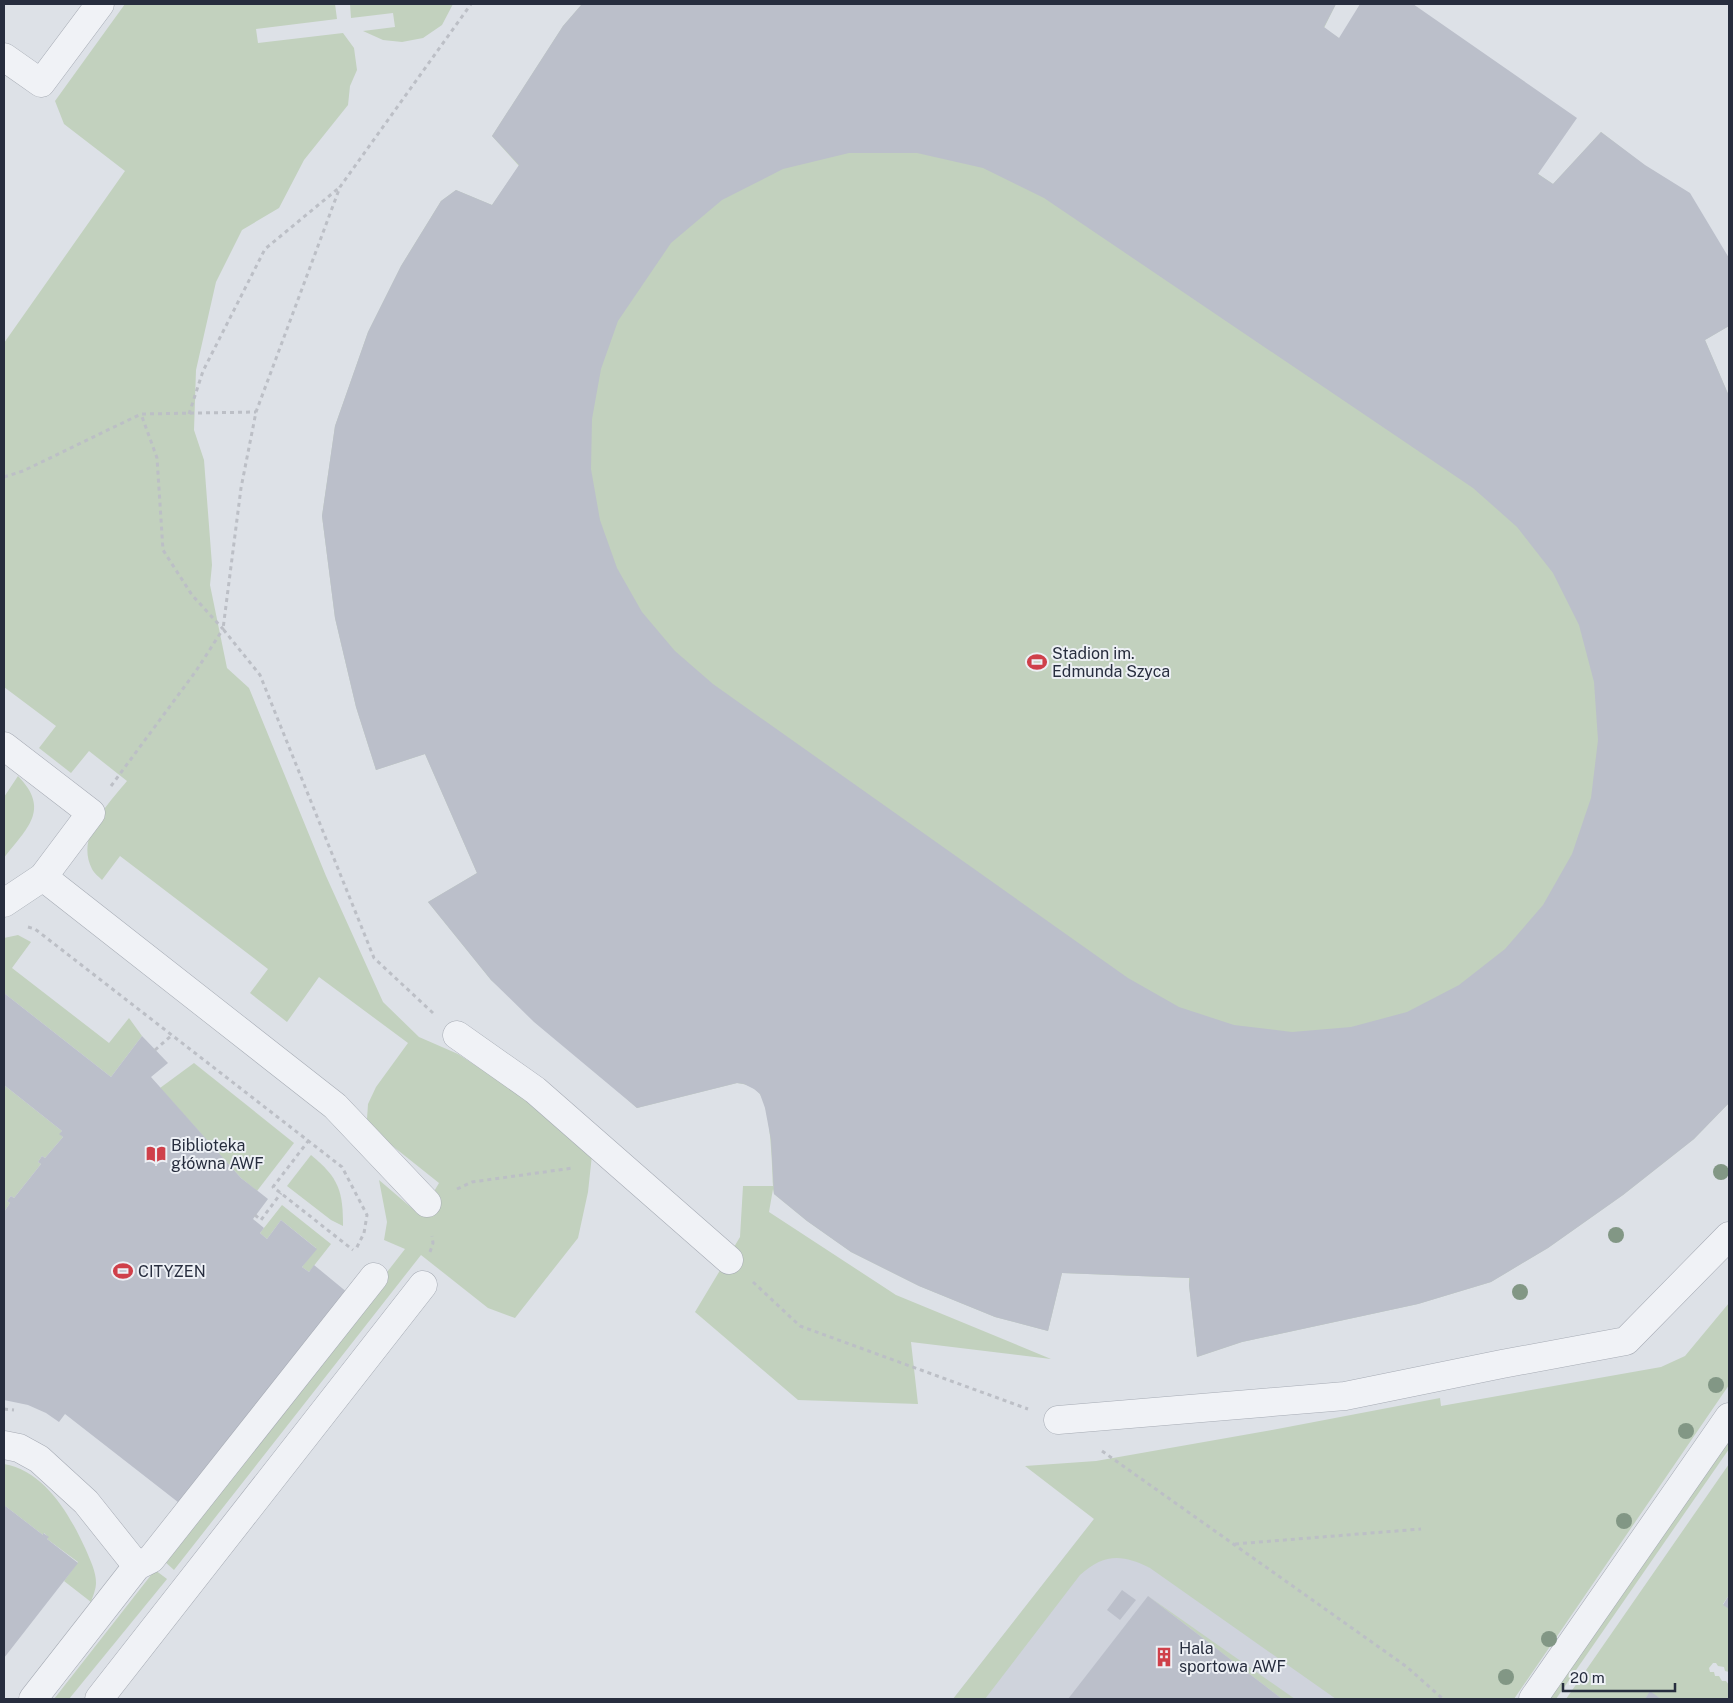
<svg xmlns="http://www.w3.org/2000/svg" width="1733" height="1703" viewBox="0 0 1733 1703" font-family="'Public Sans',sans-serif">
<rect width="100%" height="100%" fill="#dde1e7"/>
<!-- built -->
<polygon fill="#cfd3dc" points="1094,1519 1356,1699 953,1699"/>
<!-- green -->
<g fill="#c2d1be">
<path d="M125 4H335L337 19 256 29 258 43 343 33 354 48 357 70 350 86 348 105 304 160 279 208 242 230 216 282 196 370 194 430 204 460 212 565 210 585 227 668 249 688 326 876 383 1002 419 1037 458 1054 519 1094 592 1155 588 1192 578 1238 515 1318 488 1308 421 1255 174 1570 163 1560 405 1249 384 1240 387 1222 379 1180 420 1215 439 1183 375 1132 367 1119 368 1104 376 1087 408 1043 319 977 287 1022 250 993 268 969 120 856 102 880C99 877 94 873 92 869 75 837 109 803 127 781L89 751 71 773 39 748 56 726 4 687V343L125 171 64 124 55 101Z"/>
<polygon points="350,4 453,4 442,25 423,38 402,42 383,40 363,31 395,27 393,13 351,18"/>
<path d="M582 4H1336L1324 28 1553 184 1601 132 1644 165 1729 258V326L1705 340 1729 396V1103L1694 1139 1623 1195 1548 1248 1491 1282 1418 1304 1242 1342 1197 1357 1189 1285V1278L1062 1273 1048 1331 995 1317 919 1286 851 1252 807 1221 774 1194 773 1189 769 1212 896 1295 1051 1359 911 1342 918 1404 798 1400 695 1312 740 1237 743 1186H773C772 1166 771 1107 759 1093 753 1086 745 1084 737 1083L637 1108 491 980 428 902 477 873 425 754 376 770 356 707 335 618 322 516 335 426 368 332 401 266 441 201 456 190 492 205 519 166 492 136 563 26Z"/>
<path d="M18 776C51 810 27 828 4 858V797Z"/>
<polygon points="18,935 31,942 12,968 109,1043 129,1018 142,1036 111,1077 4,993 4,938"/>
<polygon points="194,1063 294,1143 257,1191 241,1178 160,1088"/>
<polygon points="4,1085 62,1131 60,1134 63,1137 45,1158 42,1156 38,1162 41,1164 14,1198 11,1196 7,1201 10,1203 4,1212"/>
<path d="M311 1155C339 1178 343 1191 343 1226L331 1220 287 1186Z"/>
<polygon points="282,1205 331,1244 309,1272 302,1267 316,1248 281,1220 267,1239 260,1233"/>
<path d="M1729 1303V1385L1514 1699H1336L1150 1568C1123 1554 1104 1553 1080 1575L985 1699H953L1094 1519 1025 1466 1096 1461 1272 1430 1440 1398 1441 1406 1661 1367 1685 1356Z"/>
<polygon points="1729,1435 1729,1449 1556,1699 1547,1699"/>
<path d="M4 1464C45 1471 70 1515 86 1550 90 1560 96 1571 96 1583 96 1589 93 1596 91 1602L64 1581 78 1562 47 1539 48 1537 44 1533 43 1535 4 1505Z"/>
<polygon points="1729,1464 1729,1595 1723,1604 1729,1609 1729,1672 1725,1671 1724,1667 1718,1666 1716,1663 1713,1663 1709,1668 1710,1672 1714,1672 1715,1676 1719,1676 1722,1681 1726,1681 1729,1685 1729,1699 1661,1699 1650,1692 1645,1699 1566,1699"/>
<polygon points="155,1570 167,1579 69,1699 54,1699"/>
<polygon points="1148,1596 1295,1699 1282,1699"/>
</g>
<!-- building -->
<g fill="#bbbfca" fill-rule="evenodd">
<path d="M582 4H1336L1324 27 1339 38 1360 4H1413L1577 118 1538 174 1553 184 1601 132 1645 165 1690 193 1729 258V326L1705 340 1729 396V1103L1694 1139 1623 1195 1548 1248 1491 1282 1418 1304 1242 1342 1197 1357 1189 1285 1190 1278 1062 1273 1048 1331 995 1317 919 1286 851 1252 807 1221 774 1194 771 1140 765 1108 760 1094 754 1089 744 1084 737 1083 637 1108 534 1022 491 980 428 902 477 873 425 754 376 770 356 707 335 618 322 516 335 426 368 332 401 266 441 201 456 190 492 205 519 165 492 136 563 26ZM849 153H917L983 168 1044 198 1473 488 1517 527 1553 573 1579 625 1594 682 1598 740 1591 798 1572 854 1543 905 1505 949 1459 985 1407 1012 1351 1027 1292 1032 1234 1025 1179 1007 1128 978 713 684 675 651 642 612 617 568 600 520 591 469 592 419 601 369 618 321 671 243 722 200 783 169Z"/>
<polygon points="4,993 111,1077 142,1036 168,1063 151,1077 241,1178 268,1199 253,1219 264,1228 260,1233 267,1239 281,1220 317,1249 302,1267 309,1272 314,1265 348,1293 183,1506 65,1414 59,1422 46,1413 28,1405 4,1400 4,1212 10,1203 7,1201 11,1196 14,1198 41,1164 38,1162 42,1156 45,1158 63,1137 59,1134 62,1131 4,1085"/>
<polygon points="4,1505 43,1535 43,1533 49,1537 47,1539 78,1563 4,1658"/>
<polygon points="1122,1590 1136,1600 1120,1620 1107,1610"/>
<polygon points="1729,1595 1729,1609 1723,1605"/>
<polygon points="1148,1596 1282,1699 1068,1699"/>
<polygon points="1650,1691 1661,1699 1645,1699"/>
</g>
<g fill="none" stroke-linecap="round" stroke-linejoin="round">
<defs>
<g id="minor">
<polyline points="4,57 41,83 100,4"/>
<polyline points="4,746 91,813 43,877 4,903"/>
<polyline points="43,877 335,1106 427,1203"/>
<polyline points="457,1035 535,1090 729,1260"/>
<polyline points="1058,1420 1345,1396 1502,1364 1626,1341 1729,1236"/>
<polyline points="4,1445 19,1448 39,1459 86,1502 137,1566"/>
<polyline points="33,1699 137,1566 151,1559 374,1277"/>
<polyline points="99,1699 423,1285"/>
<polyline points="1533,1699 1729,1417"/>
</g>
</defs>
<!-- minor casing -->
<use href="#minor" stroke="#a6abb4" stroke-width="29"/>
<!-- path -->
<g stroke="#bcbfc6" stroke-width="3" stroke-dasharray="4 4" stroke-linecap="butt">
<polyline points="189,414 203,371 265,249 340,187"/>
<polyline points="4,477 23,471 141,414 256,412"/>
<polyline points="111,786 196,671 223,629 192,595 163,550 157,458 141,414"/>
<polyline points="28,927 35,929 342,1167 367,1215 364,1233 356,1249"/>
<polyline points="433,1013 374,958 260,675 223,629 241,488 256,412 340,187 471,4"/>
<polyline points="155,1050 172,1035"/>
<polyline points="309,1140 273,1187 353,1250"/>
<polyline points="457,1189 472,1182 573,1168"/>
<polyline points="255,1215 261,1220 281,1193"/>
<polyline points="430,1252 433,1243 432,1236"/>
<polyline points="753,1282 800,1326 1028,1409"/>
<polyline points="4,1409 14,1410"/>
<polyline points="1102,1451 1407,1667 1443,1699"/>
<polyline points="1235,1544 1421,1529"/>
</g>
<!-- minor -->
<use href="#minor" stroke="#f0f2f6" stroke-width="28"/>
</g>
<!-- trees -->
<g fill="#829785">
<circle cx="1721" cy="1172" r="8"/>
<circle cx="1616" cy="1235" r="8"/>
<circle cx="1520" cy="1292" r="8"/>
<circle cx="1716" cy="1385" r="8"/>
<circle cx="1686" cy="1431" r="8"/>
<circle cx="1624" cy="1521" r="8"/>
<circle cx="1549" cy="1639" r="8"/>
<circle cx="1506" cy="1677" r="8"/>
</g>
<!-- icons -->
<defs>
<symbol id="stadium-bare" viewBox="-9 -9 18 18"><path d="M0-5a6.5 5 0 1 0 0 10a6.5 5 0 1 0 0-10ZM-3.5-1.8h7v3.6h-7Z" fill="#cf404a" stroke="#edf0f5" stroke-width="2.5" paint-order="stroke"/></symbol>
<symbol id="library-bare" viewBox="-9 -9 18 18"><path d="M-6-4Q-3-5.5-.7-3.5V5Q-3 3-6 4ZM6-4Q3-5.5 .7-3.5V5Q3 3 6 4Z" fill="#cf404a" stroke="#edf0f5" stroke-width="2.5" paint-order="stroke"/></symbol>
<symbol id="building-bare" viewBox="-9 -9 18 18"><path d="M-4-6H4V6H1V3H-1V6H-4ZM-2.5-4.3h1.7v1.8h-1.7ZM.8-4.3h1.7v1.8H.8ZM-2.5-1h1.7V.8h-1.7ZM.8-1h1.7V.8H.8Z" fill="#cf404a" stroke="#edf0f5" stroke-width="2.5" paint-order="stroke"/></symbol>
</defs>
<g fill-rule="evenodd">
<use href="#stadium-bare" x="1023" y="648" width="28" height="28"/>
<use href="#library-bare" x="142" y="1140" width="28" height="28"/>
<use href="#stadium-bare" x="109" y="1257" width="28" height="28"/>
<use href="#building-bare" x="1150" y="1643" width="28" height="28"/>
</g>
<g text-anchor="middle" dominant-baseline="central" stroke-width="4" stroke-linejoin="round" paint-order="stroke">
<!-- poi labels -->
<g font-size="16" fill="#272d3e" stroke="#edf0f5" text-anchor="start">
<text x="1052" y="653">Stadion im.<tspan x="1052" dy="18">Edmunda Szyca</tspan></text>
<text x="171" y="1145">Biblioteka<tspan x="171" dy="18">główna AWF</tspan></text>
<text x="138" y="1271">CITYZEN</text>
<text x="1179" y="1648">Hala<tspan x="1179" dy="18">sportowa AWF</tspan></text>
</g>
</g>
<!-- border -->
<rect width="1733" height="1703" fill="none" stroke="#272d3e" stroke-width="10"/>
<!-- scale -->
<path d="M1563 1683v8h112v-8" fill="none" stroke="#272d3e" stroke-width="2.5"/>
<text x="1570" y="1683" font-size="15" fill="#272d3e" stroke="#edf0f5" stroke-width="4" paint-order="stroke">20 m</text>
</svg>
